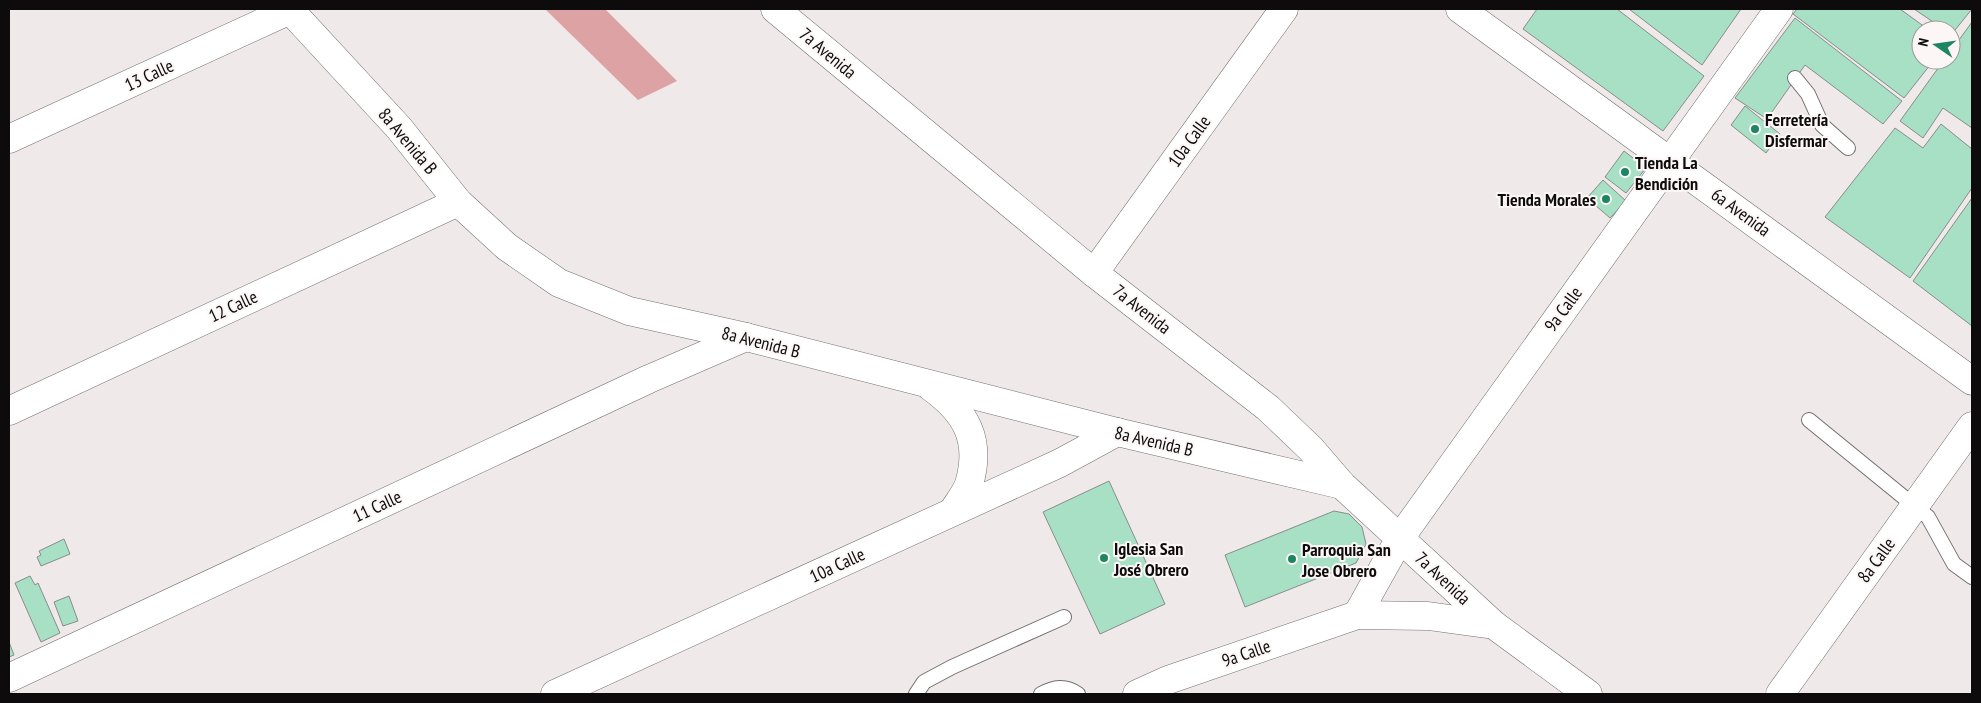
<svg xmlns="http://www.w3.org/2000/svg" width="1981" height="703" viewBox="0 0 1981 703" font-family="'PT Sans Narrow',sans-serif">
<rect width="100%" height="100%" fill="#efe9e9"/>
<!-- forest -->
<polygon fill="#dda2a3" points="545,9 605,9 677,81 638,100"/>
<!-- building -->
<g fill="#a7e0c5" stroke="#888d8b">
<polygon points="1537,9 1617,9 1704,76 1663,131 1523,29"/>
<polygon points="1629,9 1741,9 1702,65"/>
<polygon points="1797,9 1900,9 1929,30 1921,30 1921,60 1934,60 1904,98 1793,14"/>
<polygon points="1914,9 1972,9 1951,35 1951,30 1945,30"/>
<polygon points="1795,18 1902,101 1883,124 1805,65 1767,119 1735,98"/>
<polygon points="1972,22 1972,128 1943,108 1923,138 1900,121 1944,60 1951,60 1951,51"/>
<polygon points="1745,106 1780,134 1766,153 1731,125"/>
<polygon points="1941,124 1972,149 1972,188 1910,278 1825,217 1895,128 1923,148"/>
<polygon points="1624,151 1646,168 1626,193 1605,177"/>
<polygon points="1603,180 1626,201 1610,218 1587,198"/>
<polygon points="1972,198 1972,326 1913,281"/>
<polygon points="1109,481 1165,604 1100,634 1043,512"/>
<polygon points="1334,511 1349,514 1362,527 1366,544 1356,563 1245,607 1225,555"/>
<polygon points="64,539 70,554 41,566 37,557 41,555 39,551"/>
<polygon points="30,576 35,585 38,583 60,633 41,642 15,583"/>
<polygon points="69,596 78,621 63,626 54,602"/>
<polygon points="9,642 14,655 9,657"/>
</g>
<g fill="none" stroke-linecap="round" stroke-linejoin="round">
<defs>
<g id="lane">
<polyline points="1795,78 1808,94 1822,125 1848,148"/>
<polyline points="1809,420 1928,517 1954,564 1972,577"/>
<polyline points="916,694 924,682 952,667 1064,617"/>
<path d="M1041 694C1054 687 1065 685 1078 694"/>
</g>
<g id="street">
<polyline points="289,9 399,128 458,202 507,247 559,283 629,311 746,337 1117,432 1342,485"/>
<polyline points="775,9 1094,273 1268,408 1311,449 1342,485 1494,625"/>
<polyline points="9,139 290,10"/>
<polyline points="1094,273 1284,9"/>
<path d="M931 387C966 412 982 440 969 484 966 493 958 503 953 511"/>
<polyline points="9,411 458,202"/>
<polyline points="1357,615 1400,538 1779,9"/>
<polyline points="9,678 649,379 746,337"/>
<polyline points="555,694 1060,463 1117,432"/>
</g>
<g id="secondary">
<polyline points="1460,9 1972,381"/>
<polyline points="1137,694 1168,680 1357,615 1428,616 1494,625 1588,694"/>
<polyline points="1780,694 1972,426"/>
</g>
</defs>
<!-- lane casing -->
<use href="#lane" stroke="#746f6f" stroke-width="16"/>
<!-- street casing -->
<use href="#street" stroke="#746f6f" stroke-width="29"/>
<!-- secondary casing -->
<use href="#secondary" stroke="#746f6f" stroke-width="29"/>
<!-- lane -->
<use href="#lane" stroke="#fff" stroke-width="14"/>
<!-- street -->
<use href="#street" stroke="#fff" stroke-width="28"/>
<!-- secondary -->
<use href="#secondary" stroke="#fff" stroke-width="28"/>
</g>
<!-- markers -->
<g fill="#1c8561" stroke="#fcf6f6" stroke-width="2">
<circle cx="1755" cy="129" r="5"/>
<circle cx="1625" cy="172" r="5"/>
<circle cx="1606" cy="199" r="5"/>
<circle cx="1104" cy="558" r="5"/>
<circle cx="1292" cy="559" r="5"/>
</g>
<g text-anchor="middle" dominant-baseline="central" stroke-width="4" stroke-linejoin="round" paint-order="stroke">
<!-- street labels -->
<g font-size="18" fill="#0d0b0b" stroke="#fcf6f6">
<text transform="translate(828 53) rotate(40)">7a Avenida</text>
<text transform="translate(149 75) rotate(-25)">13 Calle</text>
<text transform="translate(408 141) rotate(50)">8a Avenida B</text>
<text transform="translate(1189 141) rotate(-54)">10a Calle</text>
<text transform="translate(1741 212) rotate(36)">6a Avenida</text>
<text transform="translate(233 306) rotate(-25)">12 Calle</text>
<text transform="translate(1142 309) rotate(38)">7a Avenida</text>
<text transform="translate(1563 309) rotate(-54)">9a Calle</text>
<text transform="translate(761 342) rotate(14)">8a Avenida B</text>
<text transform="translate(1154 441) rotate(13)">8a Avenida B</text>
<text transform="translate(377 506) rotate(-25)">11 Calle</text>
<text transform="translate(1876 560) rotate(-54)">8a Calle</text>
<text transform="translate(837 565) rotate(-25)">10a Calle</text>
<text transform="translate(1443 578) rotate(43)">7a Avenida</text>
<text transform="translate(1246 653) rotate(-19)">9a Calle</text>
</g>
<!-- poi labels -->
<g font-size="18" font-weight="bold" fill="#0d0b0b" stroke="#fcf6f6" text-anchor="start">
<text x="1765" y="119">Ferretería<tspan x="1765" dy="21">Disfermar</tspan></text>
<text x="1635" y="162">Tienda La<tspan x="1635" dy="21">Bendición</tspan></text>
<text x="1596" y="199" text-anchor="end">Tienda Morales</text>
<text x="1114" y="548">Iglesia San<tspan x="1114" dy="21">José Obrero</tspan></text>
<text x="1302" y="549">Parroquia San<tspan x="1302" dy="21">Jose Obrero</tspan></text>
</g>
</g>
<!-- border -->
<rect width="1981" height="703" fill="none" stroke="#0d0b0b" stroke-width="20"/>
<!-- north arrow -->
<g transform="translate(1936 45) rotate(283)"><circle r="24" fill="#fcf6f6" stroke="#9c9898"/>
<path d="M0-4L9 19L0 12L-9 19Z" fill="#1c8561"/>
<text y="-8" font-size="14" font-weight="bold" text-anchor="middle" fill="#0d0b0b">N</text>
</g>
</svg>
